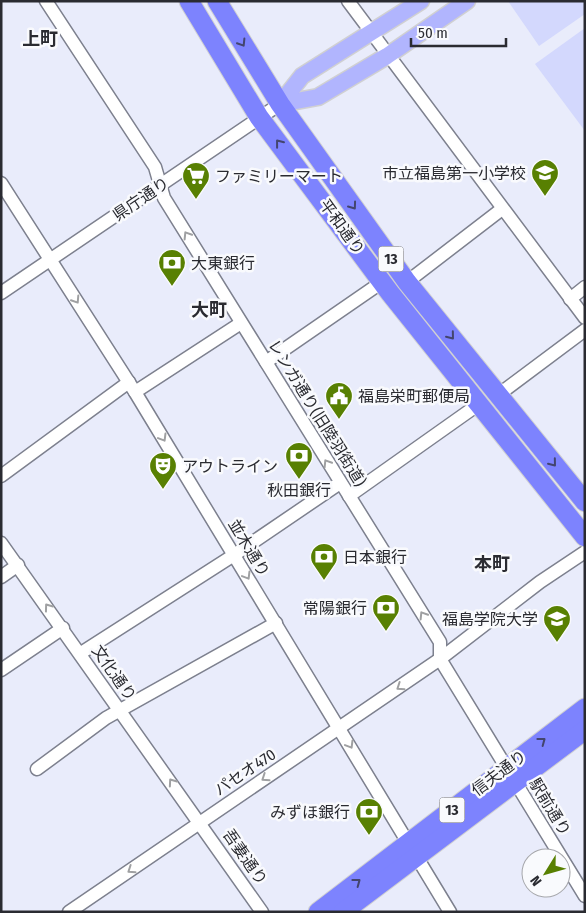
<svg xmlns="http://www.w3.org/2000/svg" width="586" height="913" viewBox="0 0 586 913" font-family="'Fira Sans Condensed','Noto Sans JP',sans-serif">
<rect width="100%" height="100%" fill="#e9ecfb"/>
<!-- green -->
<g fill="#d3d8fd">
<polygon points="508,1 585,1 585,14 539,46"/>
<polygon points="585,28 585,131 535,64"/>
</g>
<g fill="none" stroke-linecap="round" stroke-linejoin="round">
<defs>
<g id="minor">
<polyline points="46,1 155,167 164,198 440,642 440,659"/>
<polyline points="348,1 585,318"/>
<polyline points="1,183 135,392 450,912"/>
<polyline points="407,282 502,209"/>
<polyline points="1,293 280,104"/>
<polyline points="570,299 585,287"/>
<polyline points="266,362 382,282"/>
<polyline points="135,392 241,323"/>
<polyline points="498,395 585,330"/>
<polyline points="1,476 129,382"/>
<polyline points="349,496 479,404"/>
<polyline points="1,543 262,912"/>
<polyline points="1,577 18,565"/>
<polyline points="81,653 234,555 340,483"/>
<polyline points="440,659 585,896"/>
<polyline points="1,670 63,628"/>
<polyline points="37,769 106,718 276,623"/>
<polyline points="69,912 440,659 540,582 585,552"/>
</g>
<g id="major">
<polyline points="280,104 318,97 387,56 467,1"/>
<polyline points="280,104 302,76 421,1"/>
</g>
<g id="highway">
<polyline points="189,1 259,117 390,293 585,537"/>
<polyline points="217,1 280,104 407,282 585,502"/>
<polyline points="318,912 585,708"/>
<polyline points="343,912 585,730"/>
</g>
</defs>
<!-- minor casing -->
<use href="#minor" stroke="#7d808e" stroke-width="15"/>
<!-- major casing -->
<use href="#major" stroke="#d0d0d2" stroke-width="19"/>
<!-- highway casing -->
<use href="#highway" stroke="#d0d0d2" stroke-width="21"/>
<!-- minor -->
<use href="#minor" stroke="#fff" stroke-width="12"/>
<!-- major -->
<use href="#major" stroke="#b1b5fe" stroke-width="16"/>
<!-- highway -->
<use href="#highway" stroke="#7d83fe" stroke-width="19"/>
</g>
<!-- one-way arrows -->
<defs><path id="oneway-chevron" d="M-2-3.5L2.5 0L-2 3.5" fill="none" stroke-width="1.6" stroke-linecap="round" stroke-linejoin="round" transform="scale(1.25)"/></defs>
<g stroke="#43456e">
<use href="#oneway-chevron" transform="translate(242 43) rotate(58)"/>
<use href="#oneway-chevron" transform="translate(279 143) rotate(-128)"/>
<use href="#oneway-chevron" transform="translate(353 206) rotate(54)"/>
<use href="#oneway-chevron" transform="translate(451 336) rotate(51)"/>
<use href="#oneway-chevron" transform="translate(553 463) rotate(51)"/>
<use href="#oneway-chevron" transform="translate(542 741) rotate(-37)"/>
<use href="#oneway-chevron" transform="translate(357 882) rotate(-37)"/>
</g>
<g stroke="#9fa0a2">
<use href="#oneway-chevron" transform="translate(187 235) rotate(-122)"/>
<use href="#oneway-chevron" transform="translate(76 300) rotate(57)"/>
<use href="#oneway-chevron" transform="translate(163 438) rotate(59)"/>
<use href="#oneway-chevron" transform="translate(327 463) rotate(-122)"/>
<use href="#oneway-chevron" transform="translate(247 576) rotate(59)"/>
<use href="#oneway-chevron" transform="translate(48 607) rotate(-126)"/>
<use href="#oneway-chevron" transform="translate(423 615) rotate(-122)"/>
<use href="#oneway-chevron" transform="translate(400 687) rotate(146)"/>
<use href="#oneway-chevron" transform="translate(350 745) rotate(59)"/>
<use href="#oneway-chevron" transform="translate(265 778) rotate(146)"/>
<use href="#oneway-chevron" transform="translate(172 782) rotate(-125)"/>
<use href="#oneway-chevron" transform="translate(131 870) rotate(146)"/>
</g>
<!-- icons -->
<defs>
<symbol id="school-pin" viewBox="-11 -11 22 30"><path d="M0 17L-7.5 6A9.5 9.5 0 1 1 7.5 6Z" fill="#588002" stroke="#f9fafd"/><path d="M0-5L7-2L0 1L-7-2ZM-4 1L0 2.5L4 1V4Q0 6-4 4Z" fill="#fff"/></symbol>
<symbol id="supermarket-pin" viewBox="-11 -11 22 30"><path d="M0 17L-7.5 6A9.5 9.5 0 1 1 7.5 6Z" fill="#588002" stroke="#f9fafd"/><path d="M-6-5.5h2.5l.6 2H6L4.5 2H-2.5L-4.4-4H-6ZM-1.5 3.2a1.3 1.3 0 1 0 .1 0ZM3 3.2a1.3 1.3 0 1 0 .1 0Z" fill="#fff"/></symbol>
<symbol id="bank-pin" viewBox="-11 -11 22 30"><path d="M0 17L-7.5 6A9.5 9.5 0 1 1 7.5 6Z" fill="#588002" stroke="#f9fafd"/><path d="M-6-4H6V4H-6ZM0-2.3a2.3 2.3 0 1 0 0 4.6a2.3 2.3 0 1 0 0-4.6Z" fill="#fff"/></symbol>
<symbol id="civic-pin" viewBox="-11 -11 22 30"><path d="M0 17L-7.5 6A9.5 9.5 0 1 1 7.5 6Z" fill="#588002" stroke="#f9fafd"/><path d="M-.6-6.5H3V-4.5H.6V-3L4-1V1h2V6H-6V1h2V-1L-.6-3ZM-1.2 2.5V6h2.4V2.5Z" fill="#fff"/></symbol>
<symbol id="theatre-pin" viewBox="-11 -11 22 30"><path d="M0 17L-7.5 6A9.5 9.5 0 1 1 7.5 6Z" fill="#588002" stroke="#f9fafd"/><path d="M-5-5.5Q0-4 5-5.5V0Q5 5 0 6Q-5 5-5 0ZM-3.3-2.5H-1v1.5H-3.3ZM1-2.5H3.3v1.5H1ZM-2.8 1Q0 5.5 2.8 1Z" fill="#fff"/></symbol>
<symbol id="university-pin" viewBox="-11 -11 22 30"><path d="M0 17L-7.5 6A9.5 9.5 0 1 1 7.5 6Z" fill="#588002" stroke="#f9fafd"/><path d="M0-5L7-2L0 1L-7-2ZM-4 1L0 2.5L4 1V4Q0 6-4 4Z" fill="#fff"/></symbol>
</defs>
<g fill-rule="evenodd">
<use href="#school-pin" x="529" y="157" width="32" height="43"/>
<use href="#supermarket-pin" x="180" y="160" width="32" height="43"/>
<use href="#bank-pin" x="156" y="247" width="32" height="43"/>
<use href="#civic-pin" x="323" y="380" width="32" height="43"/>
<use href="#bank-pin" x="283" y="440" width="32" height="43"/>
<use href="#theatre-pin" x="147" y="450" width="32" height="43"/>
<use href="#bank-pin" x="308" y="541" width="32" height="43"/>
<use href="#bank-pin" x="370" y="592" width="32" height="43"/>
<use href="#university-pin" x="541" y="603" width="32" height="43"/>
<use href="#bank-pin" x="353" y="796" width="32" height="43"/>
</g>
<g text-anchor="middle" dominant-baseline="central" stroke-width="5" stroke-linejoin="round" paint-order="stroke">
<!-- shield labels -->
<g fill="#f9fafd" stroke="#68696e" stroke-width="1">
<rect x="378.5" y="246.5" width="25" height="25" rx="4"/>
<rect x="439.5" y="797.5" width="25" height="25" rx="4"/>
</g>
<g font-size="15" font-weight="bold" fill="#2a2b31">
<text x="391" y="259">13</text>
<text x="452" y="810">13</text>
</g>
<!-- poi labels -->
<g font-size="16" fill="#2a2b31" stroke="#f9fafd" text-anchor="start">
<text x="526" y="173" text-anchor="end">市立福島第一小学校</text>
<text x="215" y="176">ファミリーマート</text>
<text x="191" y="263">大東銀行</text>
<text x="358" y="396">福島栄町郵便局</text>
<text x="182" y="466">アウトライン</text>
<text x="299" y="490" text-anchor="middle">秋田銀行</text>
<text x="343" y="557">日本銀行</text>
<text x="367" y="608" text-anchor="end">常陽銀行</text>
<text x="538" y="619" text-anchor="end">福島学院大学</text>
<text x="350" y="812" text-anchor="end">みずほ銀行</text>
</g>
<!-- street labels -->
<g font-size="16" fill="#2a2b31" stroke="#f9fafd">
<text transform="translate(141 199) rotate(-34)">県庁通り</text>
<text transform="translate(342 227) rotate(54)">平和通り</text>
<text transform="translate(317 413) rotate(58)">レンガ通り(旧陸羽街道)</text>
<text transform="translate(249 548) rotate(59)">並木通り</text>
<text transform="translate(114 673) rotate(55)">文化通り</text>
<text transform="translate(245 772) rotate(-34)">パセオ470</text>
<text transform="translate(499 773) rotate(-37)">信夫通り</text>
<text transform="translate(550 807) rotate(59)">駅前通り</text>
<text transform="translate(245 857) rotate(55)">吾妻通り</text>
</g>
<!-- neighbourhood labels -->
<g font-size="18" font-weight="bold" fill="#2a2b31" stroke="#f9fafd">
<text x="40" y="39">上町</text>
<text x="209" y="310">大町</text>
<text x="492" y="564">本町</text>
</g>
</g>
<!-- border -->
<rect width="586" height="913" fill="none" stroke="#2a2b31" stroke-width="5"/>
<!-- north arrow -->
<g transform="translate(546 873) rotate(233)"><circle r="24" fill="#f9fafd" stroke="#a6a7ab"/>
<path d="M0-4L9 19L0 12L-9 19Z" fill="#588002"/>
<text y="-8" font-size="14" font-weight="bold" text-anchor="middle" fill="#2a2b31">N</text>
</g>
<!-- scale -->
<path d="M411 38v8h95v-8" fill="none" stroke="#2a2b31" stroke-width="2.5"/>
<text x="418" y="38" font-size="15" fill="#2a2b31" stroke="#f9fafd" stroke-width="4" paint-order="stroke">50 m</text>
</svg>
